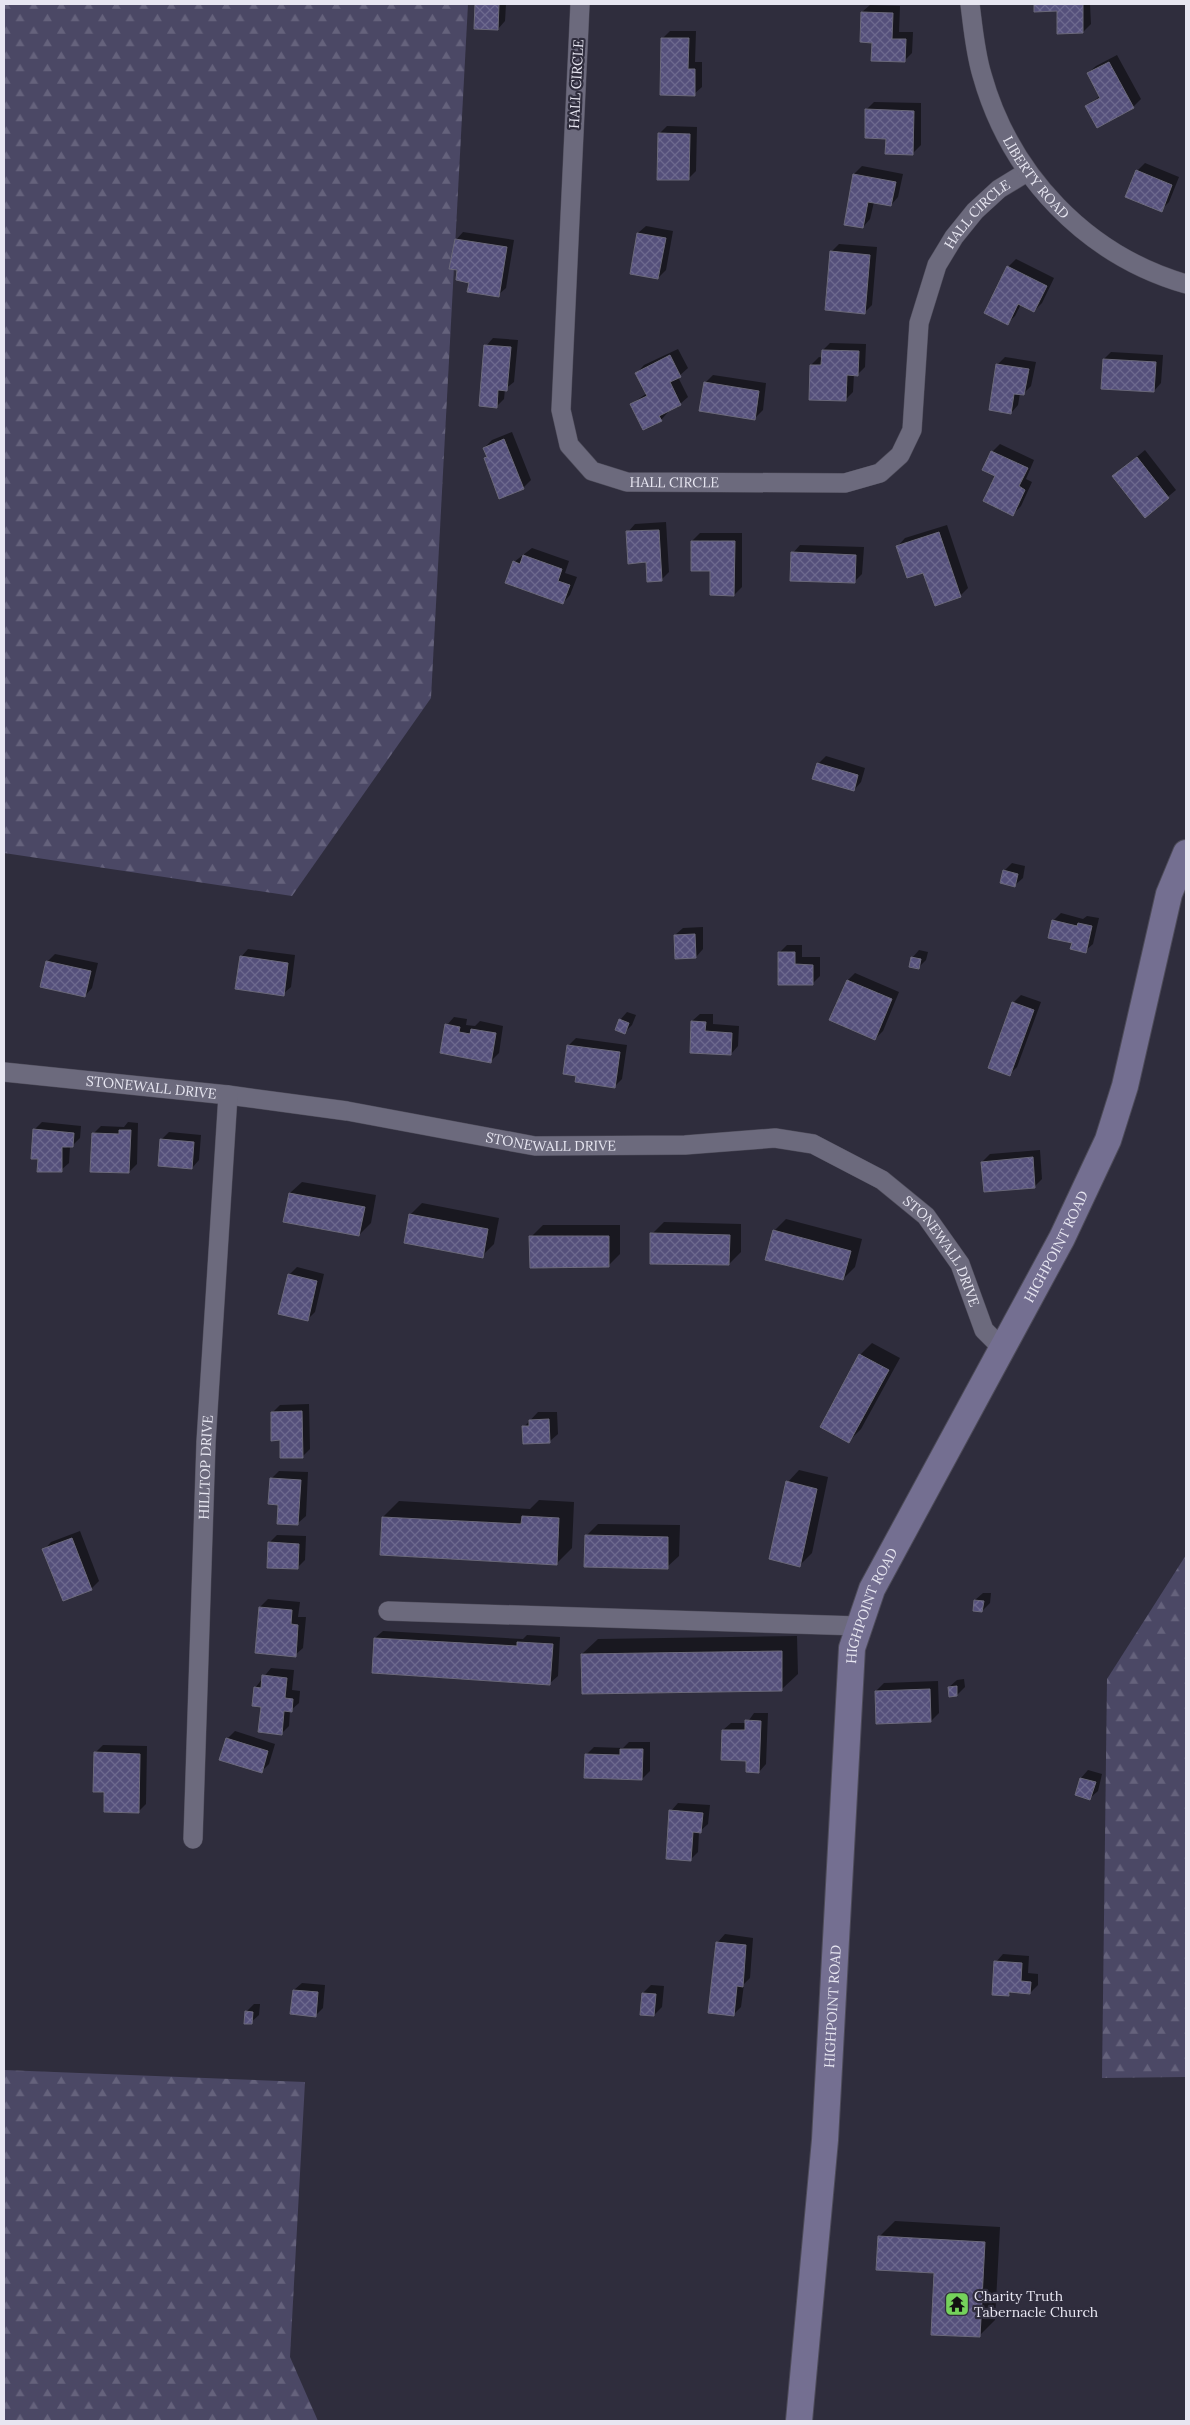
<svg xmlns="http://www.w3.org/2000/svg" width="1190" height="2425" viewBox="0 0 1190 2425" font-family="Lora,serif">
<defs>
<pattern id="forest-firs" width="22" height="20" patternUnits="userSpaceOnUse" patternTransform="scale(1.25)"><rect width="22" height="20" fill="#4b4865"/><path d="M5 1l3.5 6h-7zM16 11l3.5 6h-7z" fill="#65627c"/></pattern>
<pattern id="building-cross-hatch" width="8" height="8" patternUnits="userSpaceOnUse" patternTransform="scale(1.25)"><rect width="8" height="8" fill="#55507b"/><path d="M0 0l8 8M0 8l8-8" fill="none" stroke="#6d698e"/></pattern>
</defs>
<rect width="100%" height="100%" fill="#2f2d3d"/>
<!-- forest -->
<g fill="url(#forest-firs)">
<polygon points="4,4 468,4 431,698 292,896 4,853"/>
<polygon points="1186,1555 1186,2077 1102,2078 1107,1679"/>
<polygon points="4,2070 305,2082 290,2357 318,2421 4,2421"/>
</g>
<!-- shadow -->
<g fill="#0007">
<polygon points="476,4 506,4 505,21 498,29 475,28"/>
<polygon points="1035,4 1090,4 1091,24 1083,32 1058,10 1035,11"/>
<polygon points="870,5 900,6 899,32 913,32 912,53 904,61 873,42 862,12"/>
<polygon points="670,31 696,31 695,62 702,62 702,87 694,94 662,39"/>
<polygon points="1117,55 1141,99 1133,107 1086,107 1100,96 1088,73 1096,66"/>
<polygon points="874,102 921,103 921,145 913,153 887,138 866,110"/>
<polygon points="667,126 697,127 696,171 688,179 659,134"/>
<polygon points="1145,163 1179,177 1169,202 1161,210 1137,171"/>
<polygon points="862,166 903,174 898,197 891,205 874,202 870,219 863,227 854,174"/>
<polygon points="646,226 673,231 666,270 658,278 638,233"/>
<polygon points="463,232 514,240 506,288 498,295 470,282 459,269 456,240"/>
<polygon points="839,244 877,247 872,305 865,312 831,252"/>
<polygon points="1016,259 1054,278 1042,303 1034,311 1021,304 1015,316 1007,324 1008,267"/>
<polygon points="493,338 518,340 514,382 505,389 504,399 496,407 486,346"/>
<polygon points="830,343 866,344 865,367 858,374 854,374 853,392 846,399 811,365 819,357 823,358 823,350"/>
<polygon points="678,349 688,368 678,377 688,397 680,404 667,411 668,412 661,420 632,404 647,393 637,373 644,365"/>
<polygon points="1111,352 1163,355 1161,383 1154,391 1104,359"/>
<polygon points="1005,357 1036,362 1031,386 1023,394 1020,393 1018,405 1011,413 998,364"/>
<polygon points="713,375 766,383 763,410 755,418 705,383"/>
<polygon points="512,432 531,480 523,488 485,459 488,456 484,448 492,440"/>
<polygon points="1000,444 1034,460 1026,479 1032,482 1021,506 1013,514 997,475 992,452"/>
<polygon points="1145,450 1176,490 1145,516 1114,476"/>
<polygon points="666,522 669,572 661,580 628,532 635,524"/>
<polygon points="947,525 968,588 960,596 924,571 898,546 905,538"/>
<polygon points="700,533 742,533 742,587 734,595 712,570 692,541"/>
<polygon points="800,545 864,547 862,574 854,582 793,553"/>
<polygon points="532,548 569,561 565,573 577,577 570,595 563,603 514,562"/>
<polygon points="826,756 865,768 861,782 854,790 818,764"/>
<polygon points="1012,863 1025,866 1023,878 1015,885 1004,871"/>
<polygon points="1061,913 1083,919 1087,916 1099,918 1093,944 1085,951 1053,921"/>
<polygon points="703,927 703,949 696,957 675,935 683,928"/>
<polygon points="787,945 802,945 802,957 820,957 820,976 812,984 779,953"/>
<polygon points="248,949 295,955 291,987 283,994 241,957"/>
<polygon points="919,950 928,952 926,960 918,968 912,958"/>
<polygon points="55,954 98,963 92,988 85,996 47,962"/>
<polygon points="855,973 899,992 883,1031 875,1039 831,1020 848,980"/>
<polygon points="1021,995 1041,1002 1017,1067 1009,1075 1013,1003"/>
<polygon points="627,1012 636,1015 632,1025 624,1033 620,1020"/>
<polygon points="700,1014 713,1014 713,1024 739,1026 738,1046 731,1054 692,1021"/>
<polygon points="454,1017 467,1019 466,1025 475,1026 480,1021 503,1026 499,1053 491,1061 447,1025"/>
<polygon points="576,1038 627,1045 622,1079 614,1087 578,1075 569,1045"/>
<polygon points="42,1122 81,1126 80,1138 72,1146 70,1146 69,1163 61,1170 39,1158 34,1130"/>
<polygon points="128,1122 138,1123 137,1164 129,1172 93,1134 101,1126 124,1127"/>
<polygon points="169,1132 201,1135 199,1160 192,1168 161,1140"/>
<polygon points="1040,1150 1042,1179 1035,1186 982,1162 990,1154"/>
<polygon points="302,1182 376,1195 371,1223 359,1235 290,1193"/>
<polygon points="422,1203 499,1218 494,1244 482,1256 410,1215"/>
<polygon points="786,1219 862,1239 855,1267 843,1279 774,1231"/>
<polygon points="664,1222 741,1224 741,1252 729,1264 652,1234"/>
<polygon points="543,1225 620,1225 620,1254 608,1266 531,1237"/>
<polygon points="297,1267 324,1274 315,1312 307,1320 289,1275"/>
<polygon points="872,1343 900,1358 861,1429 849,1441 860,1355"/>
<polygon points="309,1404 310,1449 303,1456 281,1439 272,1413 280,1405"/>
<polygon points="538,1412 557,1412 558,1434 550,1441 524,1427"/>
<polygon points="799,1470 828,1477 812,1553 800,1565 788,1482"/>
<polygon points="279,1471 308,1472 306,1516 298,1523 279,1503 271,1479"/>
<polygon points="539,1500 574,1502 572,1548 556,1564 383,1517 399,1501 530,1509"/>
<polygon points="598,1524 680,1525 679,1556 667,1567 586,1536"/>
<polygon points="80,1531 99,1581 91,1589 44,1550 51,1542"/>
<polygon points="277,1535 306,1536 305,1560 297,1568 269,1543"/>
<polygon points="983,1593 991,1593 990,1603 982,1611 975,1600"/>
<polygon points="268,1599 300,1602 298,1617 306,1617 303,1648 295,1655 260,1607"/>
<polygon points="383,1631 523,1639 527,1635 560,1637 558,1676 550,1683 375,1638"/>
<polygon points="797,1636 798,1674 782,1689 582,1654 598,1639"/>
<polygon points="271,1668 294,1670 292,1690 300,1691 299,1703 290,1711 289,1726 281,1734 262,1706 255,1688"/>
<polygon points="964,1679 965,1687 957,1695 949,1687 957,1680"/>
<polygon points="938,1681 939,1713 931,1721 877,1722 876,1691 884,1683"/>
<polygon points="754,1713 768,1713 766,1764 759,1772 723,1730 731,1723 747,1723"/>
<polygon points="235,1731 275,1744 269,1764 261,1772 227,1739"/>
<polygon points="629,1742 650,1742 650,1771 642,1779 586,1755 594,1747 623,1748"/>
<polygon points="103,1745 147,1746 146,1804 139,1811 105,1791 95,1753"/>
<polygon points="1088,1770 1102,1774 1098,1791 1090,1798 1081,1778"/>
<polygon points="678,1803 710,1805 708,1824 699,1832 698,1852 690,1860 671,1811"/>
<polygon points="725,1934 753,1938 750,1978 744,1984 741,2007 733,2015 709,2011 718,1942"/>
<polygon points="1003,1954 1029,1956 1028,1973 1038,1974 1038,1985 1030,1993 1012,1991 1009,1995 996,1962"/>
<polygon points="302,1983 325,1985 323,2008 315,2016 294,1990"/>
<polygon points="651,1985 664,1986 662,2007 654,2015 643,1993"/>
<polygon points="254,2004 260,2004 259,2015 251,2022 246,2012"/>
<polygon points="895,2221 1000,2227 995,2320 979,2336 936,2272 879,2237"/>
</g>
<!-- building -->
<g fill="url(#building-cross-hatch)" stroke="#6a687a">
<polygon points="475,4 499,4 498,30 474,29"/>
<polygon points="1034,4 1083,4 1083,33 1057,34 1057,11 1034,12"/>
<polygon points="861,12 893,13 892,39 906,39 905,62 871,61 872,43 860,42"/>
<polygon points="661,38 689,38 688,69 695,69 695,96 660,95"/>
<polygon points="1109,62 1134,108 1097,128 1085,106 1100,98 1087,73"/>
<polygon points="865,109 914,111 913,155 885,154 886,139 865,138"/>
<polygon points="658,133 690,134 689,180 657,180"/>
<polygon points="1136,170 1172,185 1162,212 1125,197"/>
<polygon points="853,174 896,182 891,206 868,202 863,228 844,225"/>
<polygon points="637,233 666,238 658,279 630,274"/>
<polygon points="455,239 507,247 499,297 467,292 469,283 456,280 457,270 449,269"/>
<polygon points="830,251 870,255 865,314 825,310"/>
<polygon points="1007,266 1047,286 1034,312 1018,304 1008,325 984,313"/>
<polygon points="484,345 511,347 507,391 498,390 497,408 479,406"/>
<polygon points="822,350 859,351 858,376 847,375 846,401 809,400 810,365 821,365"/>
<polygon points="670,355 681,377 670,382 681,405 659,416 662,421 643,430 630,404 647,396 635,373"/>
<polygon points="1103,359 1156,362 1154,392 1101,389"/>
<polygon points="996,364 1029,369 1024,395 1014,394 1011,414 989,410"/>
<polygon points="704,382 759,391 755,420 699,411"/>
<polygon points="504,439 524,489 499,499 484,458 487,457 483,448"/>
<polygon points="991,451 1028,468 1019,486 1025,490 1013,516 983,501 995,476 982,470"/>
<polygon points="1137,457 1169,498 1145,518 1112,476"/>
<polygon points="659,530 662,581 647,582 646,562 628,564 626,531"/>
<polygon points="939,532 961,597 935,606 923,573 907,578 896,546"/>
<polygon points="691,541 735,541 734,596 710,595 710,571 691,571"/>
<polygon points="791,552 856,555 855,583 790,581"/>
<polygon points="523,555 562,569 558,581 570,585 563,604 505,583 513,561 520,564"/>
<polygon points="817,763 858,775 854,791 812,779"/>
<polygon points="1003,870 1018,874 1015,887 1000,883"/>
<polygon points="1052,920 1077,926 1078,923 1092,926 1086,953 1070,949 1072,943 1048,938"/>
<polygon points="695,934 696,958 675,959 674,935"/>
<polygon points="778,952 795,952 795,964 813,965 813,985 778,985"/>
<polygon points="240,956 288,963 284,996 235,989"/>
<polygon points="911,957 921,959 919,969 909,967"/>
<polygon points="46,961 91,971 85,997 40,987"/>
<polygon points="847,980 892,999 875,1040 829,1020"/>
<polygon points="1012,1002 1034,1010 1010,1076 988,1068"/>
<polygon points="619,1019 629,1023 625,1034 615,1030"/>
<polygon points="691,1021 706,1022 705,1031 732,1033 731,1055 690,1053"/>
<polygon points="445,1024 460,1027 459,1032 470,1034 471,1029 496,1033 491,1063 440,1053"/>
<polygon points="567,1045 620,1052 615,1088 575,1082 576,1076 563,1074"/>
<polygon points="33,1129 74,1133 73,1147 62,1147 62,1172 37,1172 38,1159 31,1159"/>
<polygon points="119,1130 131,1130 129,1173 90,1172 92,1133 119,1134"/>
<polygon points="160,1139 194,1142 192,1169 158,1166"/>
<polygon points="1033,1157 1035,1188 984,1192 981,1162"/>
<polygon points="289,1193 365,1207 359,1236 283,1222"/>
<polygon points="409,1214 488,1229 483,1258 404,1243"/>
<polygon points="773,1230 851,1251 843,1280 765,1260"/>
<polygon points="650,1233 730,1235 729,1265 650,1264"/>
<polygon points="529,1236 609,1236 609,1267 530,1268"/>
<polygon points="288,1274 317,1281 308,1321 278,1314"/>
<polygon points="859,1354 889,1370 849,1443 820,1427"/>
<polygon points="302,1411 303,1458 280,1458 280,1440 271,1441 271,1412"/>
<polygon points="549,1419 550,1443 523,1444 522,1426 529,1426 529,1420"/>
<polygon points="270,1478 301,1480 298,1525 277,1524 278,1505 268,1504"/>
<polygon points="786,1481 817,1489 800,1567 769,1559"/>
<polygon points="522,1516 559,1518 557,1565 380,1555 382,1517 521,1524"/>
<polygon points="585,1535 668,1537 668,1569 584,1567"/>
<polygon points="72,1538 92,1590 63,1601 42,1549"/>
<polygon points="268,1542 299,1544 298,1569 267,1568"/>
<polygon points="974,1600 984,1601 982,1612 973,1611"/>
<polygon points="259,1607 292,1610 291,1624 298,1625 296,1657 255,1653"/>
<polygon points="374,1638 517,1646 517,1642 553,1644 550,1685 372,1673"/>
<polygon points="782,1651 782,1691 582,1694 581,1654"/>
<polygon points="262,1675 287,1678 285,1698 293,1699 292,1712 284,1711 282,1735 258,1732 261,1707 252,1706 254,1687 261,1688"/>
<polygon points="957,1686 957,1696 949,1697 948,1687"/>
<polygon points="930,1689 931,1722 876,1724 875,1691"/>
<polygon points="745,1720 761,1721 759,1773 746,1772 746,1761 721,1760 722,1730 745,1730"/>
<polygon points="226,1738 268,1751 262,1773 219,1760"/>
<polygon points="620,1749 643,1749 642,1780 584,1778 585,1754 620,1755"/>
<polygon points="94,1752 140,1754 139,1813 104,1812 104,1792 93,1792"/>
<polygon points="1080,1778 1096,1782 1090,1800 1075,1795"/>
<polygon points="669,1810 703,1813 701,1833 693,1832 691,1861 666,1859"/>
<polygon points="716,1942 746,1945 743,1987 737,1986 734,2016 708,2013"/>
<polygon points="994,1961 1022,1963 1021,1981 1031,1982 1030,1994 1009,1992 1009,1996 992,1995"/>
<polygon points="293,1990 318,1992 316,2017 290,2014"/>
<polygon points="642,1993 656,1994 654,2016 640,2015"/>
<polygon points="245,2011 253,2012 252,2024 244,2024"/>
<polygon points="878,2236 985,2242 980,2337 931,2335 934,2273 876,2270"/>
</g>
<g fill="none" stroke-linecap="round" stroke-linejoin="round">
<defs>
<g id="street">
<path id="s1" d="M580 4 561 410 569 445 592 471 627 482 845 483 880 473 900 455 912 430 919 323 937 265 954 237 975 211 999 189 1027 172"/>
<path id="s2" d="M970 4C973 27 975 52 982 75 1010 175 1086 255 1186 284"/>
<path id="s3" d="M4 1072 228 1095 347 1111 535 1146 685 1145 775 1138 813 1144 882 1180 926 1216 960 1264 984 1330 1002 1348"/>
<polyline points="388,1611 859,1626"/>
<path id="s4" d="M193 1839 206 1442 228 1095"/>
</g>
<g id="secondary">
<path id="s5" d="M799 2421 825 2140 852 1648 872 1589 1062 1238 1108 1140 1125 1086 1169 894 1186 853"/>
</g>
</defs>
<!-- street casing -->
<use href="#street" stroke="#4d4b59" stroke-width="20"/>
<!-- secondary casing -->
<use href="#secondary" stroke="#4d4b59" stroke-width="28"/>
<!-- street -->
<use href="#street" stroke="#6c6a7d" stroke-width="19"/>
<!-- secondary -->
<use href="#secondary" stroke="#746f91" stroke-width="26"/>
</g>
<!-- icons -->
<defs>
<symbol id="temple-square" viewBox="-11 -11 22 22"><rect x="-9" y="-9" width="18" height="18" rx="4" fill="#75d25b" stroke="#2f2d3d"/><path d="M0-6L5-2H3V0L6.5 2.5H4V6H1.5V3h-3V6H-4V2.5H-6.5L-3 0V-2H-5Z" fill="#111"/></symbol>
</defs>
<g fill-rule="evenodd">
<use href="#temple-square" x="943" y="2290" width="28" height="28"/>
</g>
<g text-anchor="middle" dominant-baseline="central" stroke-width="4.5" stroke-linejoin="round" paint-order="stroke">
<!-- street labels -->
<g font-size="14" fill="#e7e6f1" stroke="#2f2d3d">
<text transform="translate(576 84) rotate(-87)">HALL CIRCLE</text>
<text stroke="none"><textPath href="#s2" startOffset="189">LIBERTY ROAD</textPath></text>
<text stroke="none"><textPath href="#s1" startOffset="1056">HALL CIRCLE</textPath></text>
<text stroke="none"><textPath href="#s1" startOffset="561">HALL CIRCLE</textPath></text>
<text stroke="none"><textPath href="#s3" startOffset="148">STONEWALL DRIVE</textPath></text>
<text stroke="none"><textPath href="#s3" startOffset="552">STONEWALL DRIVE</textPath></text>
<text stroke="none"><textPath href="#s5" startOffset="1226">HIGHPOINT ROAD</textPath></text>
<text stroke="none"><textPath href="#s3" startOffset="988">STONEWALL DRIVE</textPath></text>
<text stroke="none"><textPath href="#s4" startOffset="372">HILLTOP DRIVE</textPath></text>
<text stroke="none"><textPath href="#s5" startOffset="821">HIGHPOINT ROAD</textPath></text>
<text stroke="none"><textPath href="#s5" startOffset="416">HIGHPOINT ROAD</textPath></text>
</g>
<!-- poi labels -->
<g font-size="14" fill="#e7e6f1" stroke="#2f2d3d" text-anchor="start">
<text x="974" y="2296">Charity Truth<tspan x="974" dy="16">Tabernacle Church</tspan></text>
</g>
</g>
<!-- border -->
<rect width="1190" height="2425" fill="none" stroke="#e7e6f1" stroke-width="10"/>
</svg>
